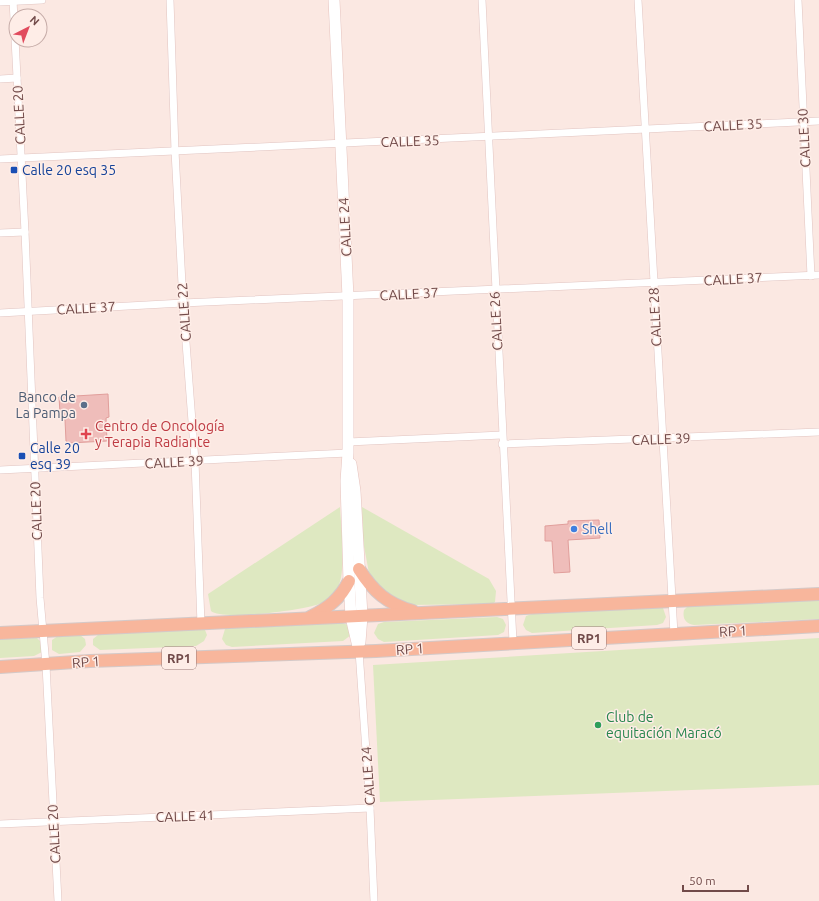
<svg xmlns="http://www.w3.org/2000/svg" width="819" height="901" viewBox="0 0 819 901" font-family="Ubuntu,sans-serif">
<rect width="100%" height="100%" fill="#fbe8e2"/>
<!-- green -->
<g fill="#dee8c1">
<path d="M340 507C341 527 347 572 337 589 333 595 326 602 319 604 305 610 221 621 211 611L208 594Z"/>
<polygon points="362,507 489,579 496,591 495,602 492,604 408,605 391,597 373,580 369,573 363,541"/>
<path d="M819 598V619L694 625C686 624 682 618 684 610L689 605Z"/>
<polygon points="657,606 663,608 666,617 663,623 657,625 532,633 526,630 523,625 526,616 532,614"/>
<polygon points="497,617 503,619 506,625 504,632 498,635 384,642 378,639 374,633 378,624 384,622"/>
<polygon points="342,623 348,625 351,635 343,641 232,647 226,645 222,639 225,629 232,627"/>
<polygon points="198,628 205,630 207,635 204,641 196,646 100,650 93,645 93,639 98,635"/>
<polygon points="80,635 85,639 86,645 80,652 59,654 52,650 52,640 58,636"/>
<polygon points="37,638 42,643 42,652 34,656 0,658 0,639"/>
<polygon points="819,638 819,785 380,802 373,665"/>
</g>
<!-- building -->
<g fill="#efbdba" stroke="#e19e9b">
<polygon points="108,394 109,417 106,418 107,441 69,443 66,441 65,420 63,420 62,413 60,413 59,397"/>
<polygon points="599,520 600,538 568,540 570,572 554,573 552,541 545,541 545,526 568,524 568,521"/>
</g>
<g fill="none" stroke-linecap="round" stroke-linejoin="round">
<defs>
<g id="street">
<polyline points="13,0 25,232 40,598 46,665 58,901"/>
<polyline points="170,0 175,151 183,303 195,461 201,624"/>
<polyline points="482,0 513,642"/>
<polyline points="638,0 674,634"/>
<polyline points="798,0 811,276"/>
<polyline points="0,2 42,0"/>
<polyline points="0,79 17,78"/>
<polyline points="0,159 819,121"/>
<polyline points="0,233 25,232"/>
<polyline points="0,313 183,303 819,275"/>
<polyline points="348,442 502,435"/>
<polyline points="502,444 819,432"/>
<polyline points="0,470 348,453"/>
<polyline points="359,651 370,808 374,901"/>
<polyline points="0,824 370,808"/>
</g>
<g id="secondary">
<polyline points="334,0 348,297 348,453 346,481 349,581 351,617 359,651"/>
<polyline points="351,464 355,491 362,616 360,642"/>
</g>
<g id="primary">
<path d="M359 569C373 591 387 604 413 611"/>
<path d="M310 617C328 608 340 599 349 581"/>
<polyline points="0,633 819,594"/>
<polyline points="0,667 90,661 376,651 819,626"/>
</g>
</defs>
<!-- street casing -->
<use href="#street" stroke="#e1c4c1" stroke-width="8"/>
<!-- secondary casing -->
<use href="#secondary" stroke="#e6c3be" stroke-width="12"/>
<!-- primary casing -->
<use href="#primary" stroke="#d4c9c8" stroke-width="14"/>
<!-- street -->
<use href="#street" stroke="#fff" stroke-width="7"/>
<!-- secondary -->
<use href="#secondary" stroke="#fff" stroke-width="11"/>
<!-- primary -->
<use href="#primary" stroke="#f8b69c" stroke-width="12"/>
</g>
<!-- markers -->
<g fill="#1a4fb4" stroke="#feede7" stroke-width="1.5">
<rect x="10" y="166" width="8" height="8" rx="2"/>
<rect x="18" y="452" width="8" height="8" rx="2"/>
</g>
<circle fill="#5c6f8a" stroke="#feede7" stroke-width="1.5" cx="84" cy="405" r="4"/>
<path fill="#e0444e" stroke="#feede7" stroke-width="1.5" d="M84 428h4v4h4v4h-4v4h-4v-4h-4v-4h4z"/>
<circle fill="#3f7fe0" stroke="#feede7" stroke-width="1.5" cx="574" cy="529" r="4"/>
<circle fill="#2e9e5b" stroke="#feede7" stroke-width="1.5" cx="598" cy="725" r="4"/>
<g text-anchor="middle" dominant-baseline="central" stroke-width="3" stroke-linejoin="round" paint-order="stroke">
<!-- shield labels -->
<g fill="#feede7" stroke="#9b7b78" stroke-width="1">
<rect x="572" y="627" width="34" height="22" rx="3"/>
<rect x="162" y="647" width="34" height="22" rx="3"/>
</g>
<g font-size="13" font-weight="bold" fill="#714a49">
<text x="589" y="638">RP1</text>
<text x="179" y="658">RP1</text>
</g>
<!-- street labels -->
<g font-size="14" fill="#714a49" stroke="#feede7">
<text transform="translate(19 115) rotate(-93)">CALLE 20</text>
<text transform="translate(733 125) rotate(-3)">CALLE 35</text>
<text transform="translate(804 138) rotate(-93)">CALLE 30</text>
<text transform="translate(410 141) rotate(-2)">CALLE 35</text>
<text transform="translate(345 227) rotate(-93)">CALLE 24</text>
<text transform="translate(733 279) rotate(-3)">CALLE 37</text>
<text transform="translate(409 294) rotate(-3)">CALLE 37</text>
<text transform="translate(86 308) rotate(-3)">CALLE 37</text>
<text transform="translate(184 312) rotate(-94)">CALLE 22</text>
<text transform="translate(655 317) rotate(-93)">CALLE 28</text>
<text transform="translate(496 321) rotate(-93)">CALLE 26</text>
<text transform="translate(661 439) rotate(-2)">CALLE 39</text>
<text transform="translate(174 462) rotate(-3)">CALLE 39</text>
<text transform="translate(36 511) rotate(-92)">CALLE 20</text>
<text transform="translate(733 631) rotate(-3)">RP 1</text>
<text transform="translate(410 649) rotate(-4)">RP 1</text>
<text transform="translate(86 662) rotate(-4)">RP 1</text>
<text transform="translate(368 776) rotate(-94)">CALLE 24</text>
<text transform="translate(185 816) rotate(-2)">CALLE 41</text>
<text transform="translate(54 834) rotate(-93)">CALLE 20</text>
</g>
<!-- transit labels -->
<g font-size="14" fill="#164399" stroke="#feede7" text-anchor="start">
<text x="22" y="170">Calle 20 esq 35</text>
<text x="30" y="448">Calle 20<tspan x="30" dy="16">esq 39</tspan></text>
</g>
<!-- service labels -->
<g font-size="14" fill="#4e5e75" stroke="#feede7" text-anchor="end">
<text x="76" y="397">Banco de<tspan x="76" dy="16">La Pampa</tspan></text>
</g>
<!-- health labels -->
<g font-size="14" fill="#be3a42" stroke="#feede7" text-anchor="start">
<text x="95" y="426">Centro de Oncología<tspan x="95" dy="16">y Terapia Radiante</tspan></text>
</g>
<!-- shop labels -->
<g font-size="14" fill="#366cbe" stroke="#feede7" text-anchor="start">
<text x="582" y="529">Shell</text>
</g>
<!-- leisure labels -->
<g font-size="14" fill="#27864d" stroke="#feede7" text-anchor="start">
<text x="606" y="717">Club de<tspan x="606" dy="16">equitación Maracó</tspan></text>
</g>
</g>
<!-- north arrow -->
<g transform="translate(28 28) rotate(42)"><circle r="19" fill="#feede7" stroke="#c6aca8"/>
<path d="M0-3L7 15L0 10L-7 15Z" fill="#e14b5d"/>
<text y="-6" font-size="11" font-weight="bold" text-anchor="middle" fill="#714a49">N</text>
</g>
<!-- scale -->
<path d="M683 885v6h65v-6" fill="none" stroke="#714a49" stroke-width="2"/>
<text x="689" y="885" font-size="12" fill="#714a49" stroke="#feede7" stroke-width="3" paint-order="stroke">50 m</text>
</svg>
